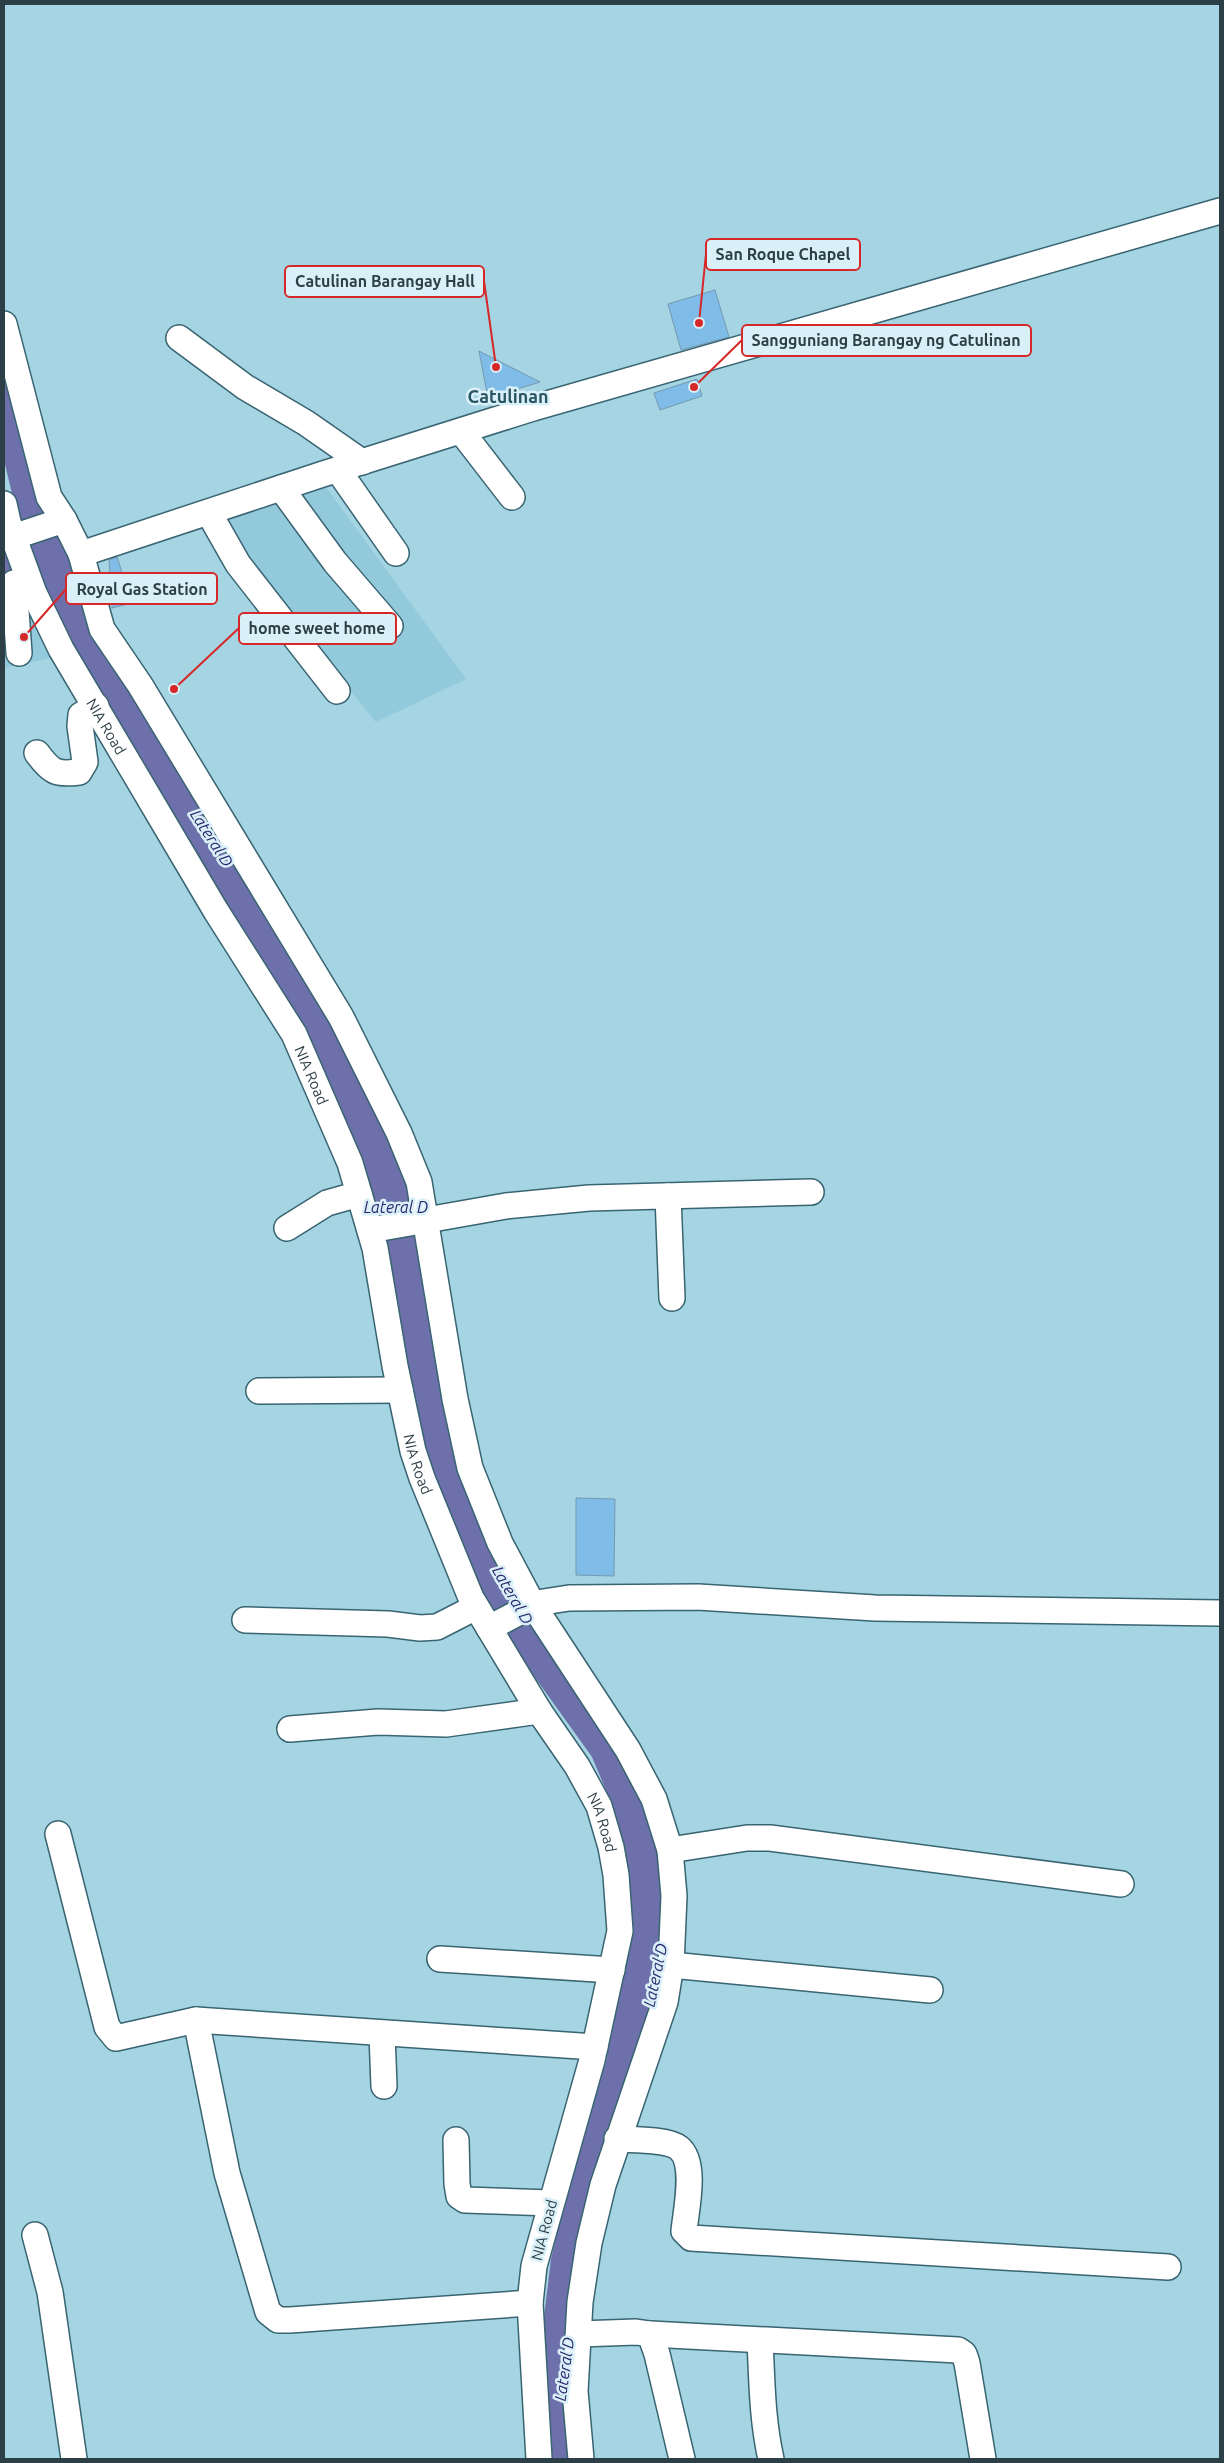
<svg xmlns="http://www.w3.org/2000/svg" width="1224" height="2463" viewBox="0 0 1224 2463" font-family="Ubuntu,sans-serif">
<rect width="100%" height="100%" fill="#a5d4e3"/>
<!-- built -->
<g fill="#92c9db">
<polygon points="325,486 466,679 376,722 264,586 220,522"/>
<polygon points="4,605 34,613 55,657 4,668"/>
</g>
<!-- water -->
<polygon fill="#6d70aa" points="4,356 40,496 335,1022 416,1200 462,1471 636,1776 661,1847 663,1952 649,2021 609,2135 571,2459 551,2459 544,2317 551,2259 568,2186 606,2061 633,1930 623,1846 611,1802 592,1757 476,1595 430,1477 374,1204 85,672 44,592 36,566 4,574 4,553 29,547 19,523 4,460"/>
<!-- building -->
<g fill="#7fbce7" stroke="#7698b1">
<polygon points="715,290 729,337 681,350 668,304"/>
<polygon points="479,351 540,382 488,398"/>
<polygon points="697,379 702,396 660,410 654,393"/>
<polygon points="117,557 132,603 112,608 109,560"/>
<polygon points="576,1498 615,1499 614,1576 576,1575"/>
</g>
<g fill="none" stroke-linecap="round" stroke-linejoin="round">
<defs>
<g id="minor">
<polyline points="4,324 49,497 64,520 81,554 102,629 140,685 341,1017 399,1133 419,1182 455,1399 470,1468 500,1543 533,1605 628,1750 654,1799 670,1850 674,1896 671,1965 665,2002 603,2185 589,2243 580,2302 575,2391 581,2459"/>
<polyline points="179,338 245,387 306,423 362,462"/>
<polyline points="461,431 512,497"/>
<polyline points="338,470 396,553"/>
<polyline points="281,488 335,562 390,626"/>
<path id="s1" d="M4 504 8 522 34 593 61 649 216 911 294 1034 350 1163 375 1248 395 1366 413 1451 422 1478 471 1598 539 1711 577 1766 599 1806 611 1847 616 1875 620 1931 592 2060 534 2266 530 2303 539 2459"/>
<polyline points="209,513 238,564 337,691"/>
<polyline points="13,537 64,520"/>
<polyline points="81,554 323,474 533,408 1220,211"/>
<polyline points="14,583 19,653"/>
<path d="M37 753C51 772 56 775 79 772L85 762 80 726 81 715 96 706"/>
<polyline points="668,1196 672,1298"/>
<polyline points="287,1228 327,1203 359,1194"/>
<polyline points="370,1230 506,1206 589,1198 811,1192"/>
<polyline points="259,1391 400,1390"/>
<polyline points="245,1620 388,1624 420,1628 437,1627 476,1607"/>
<polyline points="489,1628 537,1603 569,1598 698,1597 875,1608 1220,1613"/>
<polyline points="290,1729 378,1722 446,1724 539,1711"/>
<polyline points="58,1834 107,2027 116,2038 196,2020 595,2047"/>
<polyline points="670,1850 747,1838 770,1838 1121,1884"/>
<polyline points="440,1959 612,1970"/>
<polyline points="671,1965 930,1990"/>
<polyline points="196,2020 227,2173 268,2312 278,2320 290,2320 530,2303"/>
<polyline points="382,2034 384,2086"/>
<path d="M617 2139C632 2140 668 2139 679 2148 697 2163 686 2210 684 2231L691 2238 1168 2267"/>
<polyline points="456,2140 457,2184 459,2196 465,2200 551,2203"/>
<polyline points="35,2235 50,2292 74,2459"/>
<polyline points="579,2334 636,2332 650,2334 657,2354 682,2459"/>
<polyline points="650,2334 958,2350 964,2354 967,2363 983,2459"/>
<path d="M760 2341C762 2381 762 2419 771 2459"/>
</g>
</defs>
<!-- minor casing -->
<use href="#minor" stroke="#396471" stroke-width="28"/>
<!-- minor -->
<use href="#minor" stroke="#fff" stroke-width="25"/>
</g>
<g text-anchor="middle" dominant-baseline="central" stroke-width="5" stroke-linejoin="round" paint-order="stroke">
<!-- street labels -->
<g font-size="15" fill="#2d3f46" stroke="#d9f0f8">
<text stroke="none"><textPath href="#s1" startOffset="246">NIA Road</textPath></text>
<text stroke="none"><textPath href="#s1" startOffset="651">NIA Road</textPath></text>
<text stroke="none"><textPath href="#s1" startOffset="1056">NIA Road</textPath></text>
<text stroke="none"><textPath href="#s1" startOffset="1461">NIA Road</textPath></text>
<text transform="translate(544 2230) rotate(-75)">NIA Road</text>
</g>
<!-- water labels -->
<g font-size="16" font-style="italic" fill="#2b266d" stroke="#d9f0f8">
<text transform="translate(212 838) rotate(57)">Lateral D</text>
<text x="396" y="1207">Lateral D</text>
<text transform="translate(513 1595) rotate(60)">Lateral D</text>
<text transform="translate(655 1975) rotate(-78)">Lateral D</text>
<text transform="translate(564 2369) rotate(-82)">Lateral D</text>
</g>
<!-- quarter labels -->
<g font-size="18" font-weight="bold" fill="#2a5562" stroke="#d9f0f8">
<text x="508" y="396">Catulinan</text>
</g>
</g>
<!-- callouts -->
<path fill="none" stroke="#d62828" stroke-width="2" d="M699 323L706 254M496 367L484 281M694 387L742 340M24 637L66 589M174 689L239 628"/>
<g fill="#d62828" stroke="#d9f0f8" stroke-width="2">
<circle cx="699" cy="323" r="5"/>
<circle cx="496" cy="367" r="5"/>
<circle cx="694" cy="387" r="5"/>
<circle cx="24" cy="637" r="5"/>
<circle cx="174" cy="689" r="5"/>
</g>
<g fill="#d9f0f8" stroke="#d62828" stroke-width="2">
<rect x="706" y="239" width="154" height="31" rx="5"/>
<rect x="285" y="266" width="199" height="31" rx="5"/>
<rect x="742" y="325" width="289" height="31" rx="5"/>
<rect x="66" y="573" width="151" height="31" rx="5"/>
<rect x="239" y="613" width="157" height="31" rx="5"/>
</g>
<g font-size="16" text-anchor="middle" font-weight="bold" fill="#2d3f46">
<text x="783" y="260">San Roque Chapel</text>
<text x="385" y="287">Catulinan Barangay Hall</text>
<text x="886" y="346">Sangguniang Barangay ng Catulinan</text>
<text x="142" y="595">Royal Gas Station</text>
<text x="317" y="634">home sweet home</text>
</g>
<!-- border -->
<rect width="1224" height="2463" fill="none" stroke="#2d3f46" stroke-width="10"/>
</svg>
